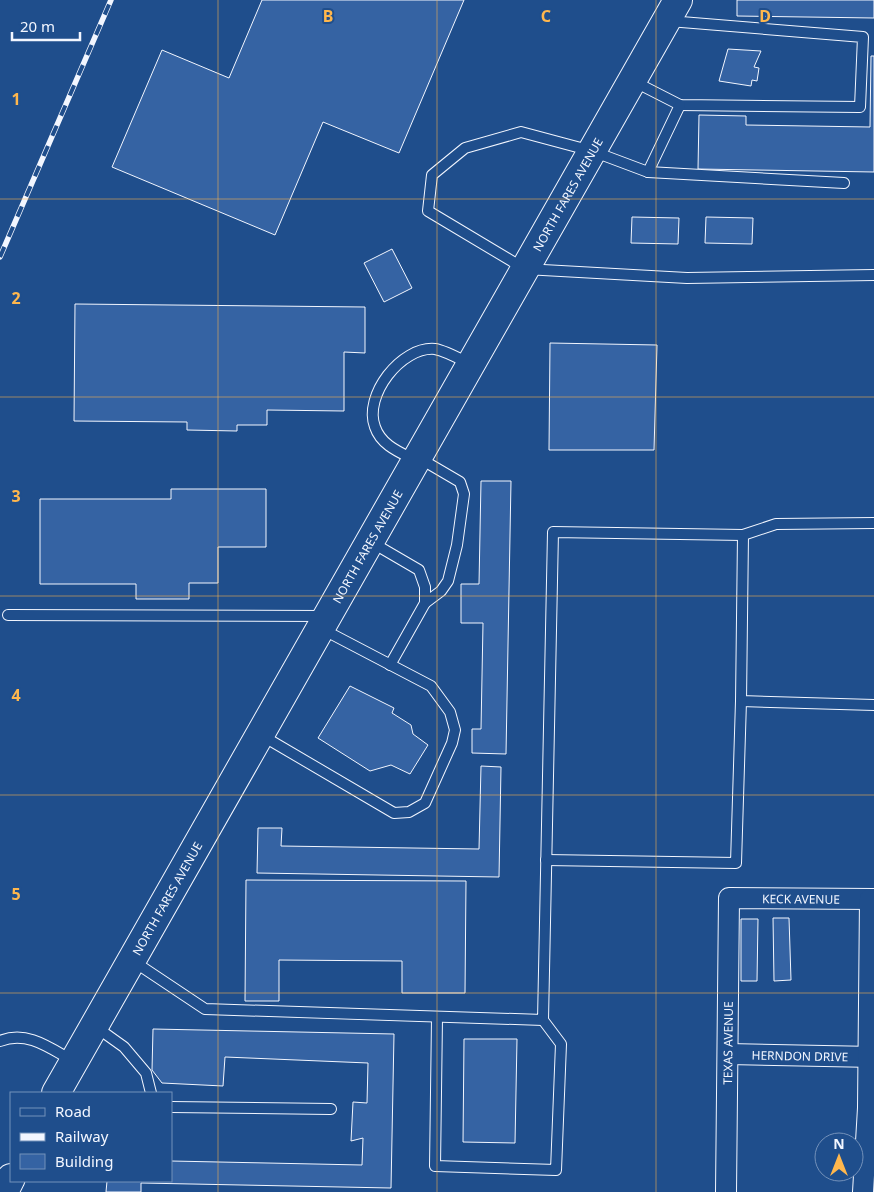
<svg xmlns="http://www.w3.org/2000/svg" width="874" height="1192" viewBox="0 0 874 1192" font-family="'Noto Sans',sans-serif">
<rect width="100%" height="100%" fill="#1f4e8c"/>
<!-- building -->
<g fill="#3563a3" stroke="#f2f6ff">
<polygon points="262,0 464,0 399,153 323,122 275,235 112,167 162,50 229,78"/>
<polygon points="737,0 874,0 874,18 737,16"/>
<polygon points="728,49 761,51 754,67 759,68 757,81 752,80 751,86 719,81"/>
<polygon points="871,56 874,56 874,172 698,169 699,115 746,116 746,125 870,127"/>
<polygon points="632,217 679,218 678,244 631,243"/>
<polygon points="706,217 753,218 752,244 705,243"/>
<polygon points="392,249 412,288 384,302 364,263"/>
<polygon points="75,304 365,307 365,353 344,352 344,411 267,410 267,425 237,425 237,431 187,430 187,422 74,421"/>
<polygon points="550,343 657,345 654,450 549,450"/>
<polygon points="481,481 511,481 506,754 472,753 472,729 481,729 483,623 461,623 461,584 479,584"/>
<polygon points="171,489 266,489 266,547 218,547 218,583 189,583 189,599 136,599 136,584 40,584 40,499 171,499"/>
<polygon points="350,686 394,708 392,713 411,725 413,734 428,745 410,774 391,765 370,771 318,738"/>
<polygon points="481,766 501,767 499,877 257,873 258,828 282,828 281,846 479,849"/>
<polygon points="246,880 466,881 465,993 402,993 402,961 279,960 279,1001 245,1001"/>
<polygon points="773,918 789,918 791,980 774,981"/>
<polygon points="741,919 758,919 757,981 741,981"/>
<polygon points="153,1029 394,1034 391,1188 141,1183 141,1192 106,1192 107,1181 171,1181 171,1161 362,1165 363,1138 351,1141 353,1102 367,1103 368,1063 225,1057 223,1086 162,1083 152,1070"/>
<polygon points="464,1039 517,1039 515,1143 463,1142"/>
</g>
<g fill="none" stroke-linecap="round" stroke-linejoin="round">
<defs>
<g id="lane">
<polyline points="633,81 680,105 860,107 863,37 669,21"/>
<polyline points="648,172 680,105"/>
<polyline points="844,183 648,172 592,151 521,132 465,148 432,175 428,211 525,269 687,278 874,275"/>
<polyline points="419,458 460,482 464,494 457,545 448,581 441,591 425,603"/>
<path d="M415 460C399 452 381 445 375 427 363 396 401 346 435 349 446 351 460 359 470 364"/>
<polyline points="743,535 741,701 874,705"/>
<polyline points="371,542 419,570 425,587 425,603 390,665"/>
<polyline points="8,615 324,616"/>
<polyline points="261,735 394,813 409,812 425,803 452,743 455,730 450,712 431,686 322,629"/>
<polyline points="546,860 736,863 741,701"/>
<polyline points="133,961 205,1009 543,1020 553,532 743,535 776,524 874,523"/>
<polyline points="437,1018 435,1166 556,1170 561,1044 543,1020"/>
<polyline points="96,1027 124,1047 146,1073 151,1093"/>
<path d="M0 1041C27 1030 50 1048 73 1061"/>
<polyline points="171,1107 331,1109"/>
</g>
<g id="street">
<path id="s1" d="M728 1054 874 1057"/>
<path id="s2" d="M726 1192 729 898 874 899"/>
<polyline points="863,1192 868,1108 870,899"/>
</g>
<g id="secondary">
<path id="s3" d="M56 1093 678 0"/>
<polyline points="4,1192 11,1178"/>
</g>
</defs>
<!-- lane casing -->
<use href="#lane" stroke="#f2f6ff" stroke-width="12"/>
<!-- street casing -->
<use href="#street" stroke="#f2f6ff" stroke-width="22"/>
<!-- secondary casing -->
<use href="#secondary" stroke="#f2f6ff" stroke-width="30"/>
<!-- lane -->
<use href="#lane" stroke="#1f4e8c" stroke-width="10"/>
<!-- street -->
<use href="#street" stroke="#1f4e8c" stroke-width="20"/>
<!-- secondary -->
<use href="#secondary" stroke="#1f4e8c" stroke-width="28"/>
<defs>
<polyline id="rail" points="0,257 111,0"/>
</defs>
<!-- rail casing -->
<use href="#rail" stroke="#f2f6ff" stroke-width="5.5"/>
<!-- rail -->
<use href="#rail" stroke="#1f4e8c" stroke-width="4" stroke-dasharray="11" stroke-linecap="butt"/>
</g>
<!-- grid -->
<path fill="none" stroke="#ffb74d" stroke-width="1" stroke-opacity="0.55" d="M218 0V1192M437 0V1192M656 0V1192M0 199H874M0 397H874M0 596H874M0 795H874M0 993H874"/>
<g text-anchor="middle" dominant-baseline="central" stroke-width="4" stroke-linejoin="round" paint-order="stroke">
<!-- street labels -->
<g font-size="12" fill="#f2f6ff" stroke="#1f4e8c">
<text stroke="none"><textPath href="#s3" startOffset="1034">NORTH FARES AVENUE</textPath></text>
<text stroke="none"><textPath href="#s3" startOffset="629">NORTH FARES AVENUE</textPath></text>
<text stroke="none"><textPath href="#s3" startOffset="224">NORTH FARES AVENUE</textPath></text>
<text stroke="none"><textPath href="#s2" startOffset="366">KECK AVENUE</textPath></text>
<text stroke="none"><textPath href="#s2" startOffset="149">TEXAS AVENUE</textPath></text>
<text stroke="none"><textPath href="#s1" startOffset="72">HERNDON DRIVE</textPath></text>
</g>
</g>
<g font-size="16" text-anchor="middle" font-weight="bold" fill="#ffb74d" stroke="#1f4e8c" stroke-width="4" stroke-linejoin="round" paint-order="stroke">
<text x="328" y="22">B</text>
<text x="546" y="22">C</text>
<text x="765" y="22">D</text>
<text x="16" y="105">1</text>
<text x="16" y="304">2</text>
<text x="16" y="502">3</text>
<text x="16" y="701">4</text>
<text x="16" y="900">5</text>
</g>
<!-- legend -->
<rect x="10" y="1092" width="162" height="90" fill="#1f4e8c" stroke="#7391ba"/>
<rect x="20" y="1108" width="25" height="8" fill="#1f4e8c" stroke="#7391ba"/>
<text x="55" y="1117" font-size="15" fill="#f2f6ff">Road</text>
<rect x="20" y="1133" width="25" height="8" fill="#f2f6ff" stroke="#7391ba"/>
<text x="55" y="1142" font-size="15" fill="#f2f6ff">Railway</text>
<rect x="20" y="1154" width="25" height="15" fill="#3563a3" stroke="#7391ba"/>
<text x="55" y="1167" font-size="15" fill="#f2f6ff">Building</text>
<!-- north arrow -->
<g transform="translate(839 1157)"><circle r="24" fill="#1f4e8c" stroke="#7391ba"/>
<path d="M0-4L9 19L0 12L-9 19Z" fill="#ffb74d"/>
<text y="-8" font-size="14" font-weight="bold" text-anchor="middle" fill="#f2f6ff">N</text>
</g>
<!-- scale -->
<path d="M12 32v8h68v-8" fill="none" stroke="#f2f6ff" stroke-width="2.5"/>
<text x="20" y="32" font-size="15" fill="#f2f6ff" stroke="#1f4e8c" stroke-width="4" paint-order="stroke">20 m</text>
</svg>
